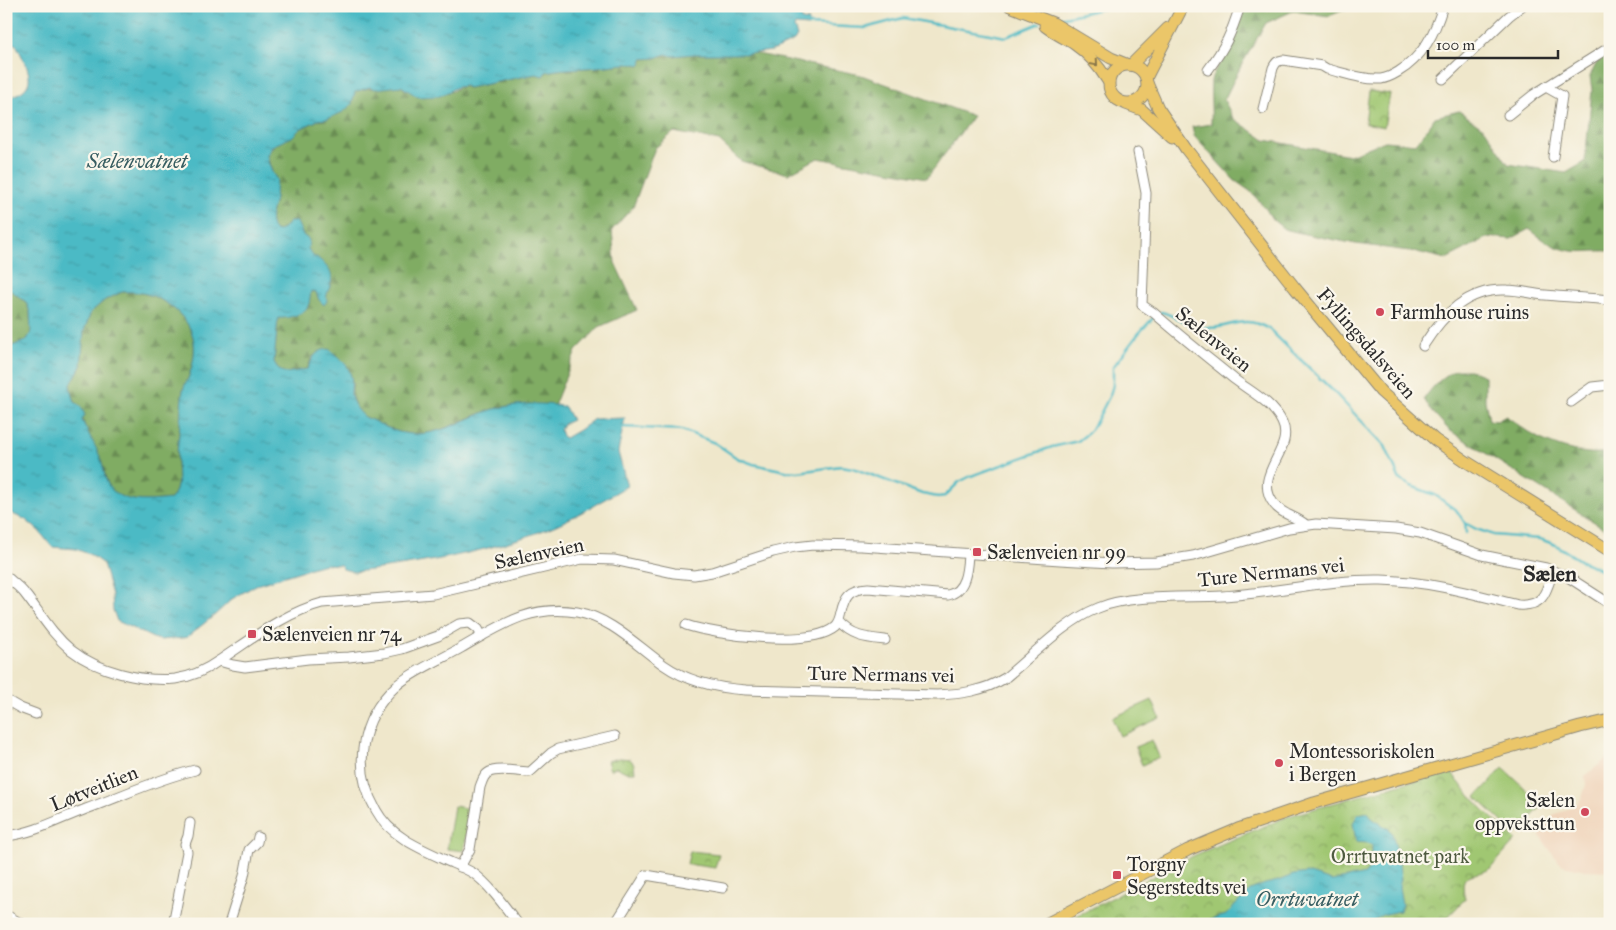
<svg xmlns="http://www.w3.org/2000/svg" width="1616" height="930" viewBox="0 0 1616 930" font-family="'IM FELL Great Primer',serif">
<defs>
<pattern id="forest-firs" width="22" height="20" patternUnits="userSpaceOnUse" patternTransform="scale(1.25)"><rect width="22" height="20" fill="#80ac64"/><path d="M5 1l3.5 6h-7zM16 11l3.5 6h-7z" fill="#698c53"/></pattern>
<pattern id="park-crowns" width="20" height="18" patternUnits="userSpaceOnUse" patternTransform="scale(1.25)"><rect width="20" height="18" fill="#a0c772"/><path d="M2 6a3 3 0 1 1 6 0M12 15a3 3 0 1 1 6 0" fill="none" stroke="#83a25e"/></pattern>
<pattern id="water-ripples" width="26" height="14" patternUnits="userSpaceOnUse" patternTransform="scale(1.25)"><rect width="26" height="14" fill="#4cbac5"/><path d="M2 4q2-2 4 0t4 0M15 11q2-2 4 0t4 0" fill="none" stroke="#3f97a0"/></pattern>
</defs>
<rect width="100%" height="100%" fill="#fbf7ec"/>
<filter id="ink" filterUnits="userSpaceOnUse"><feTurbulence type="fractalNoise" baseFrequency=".02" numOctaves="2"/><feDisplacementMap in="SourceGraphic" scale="10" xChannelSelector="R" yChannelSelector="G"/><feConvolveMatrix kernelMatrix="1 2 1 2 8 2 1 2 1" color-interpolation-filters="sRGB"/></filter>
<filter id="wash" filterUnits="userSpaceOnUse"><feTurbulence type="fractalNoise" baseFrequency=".0096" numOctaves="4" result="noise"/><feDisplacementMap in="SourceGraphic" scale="20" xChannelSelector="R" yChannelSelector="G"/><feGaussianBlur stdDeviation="1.12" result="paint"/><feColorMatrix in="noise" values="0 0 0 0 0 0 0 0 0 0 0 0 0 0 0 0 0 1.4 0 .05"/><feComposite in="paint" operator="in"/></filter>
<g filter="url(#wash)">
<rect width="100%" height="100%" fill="#efe7cb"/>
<!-- built -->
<polygon fill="#f0d5bc" points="1610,756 1610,871 1585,870 1563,865 1558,861 1540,836 1540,832 1555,814 1564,811 1576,804 1582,798 1586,785 1585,776"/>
<!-- grass -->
<g fill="#a0c772" stroke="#66794e">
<polygon points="1152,700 1160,718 1120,736 1112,718"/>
<polygon points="1503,768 1543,805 1515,834 1476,797"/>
<polygon points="454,806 471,809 464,851 447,849"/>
</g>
<!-- forest -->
<g fill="url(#forest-firs)" stroke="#566c48">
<path d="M1245 6H1354L1329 16 1293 11 1266 23 1242 64 1224 100 1233 118 1265 140 1350 155 1385 141 1416 144 1435 117 1459 111 1485 129 1508 164 1566 173 1585 162 1592 90 1590 76 1597 62 1610 52V251C1595 250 1577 254 1563 249 1550 246 1540 237 1529 229L1511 239 1489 237 1446 259 1417 252 1356 244 1305 234 1284 229 1272 219 1266 209 1250 191 1234 180 1215 159 1194 136 1192 127 1211 124C1212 109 1210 95 1211 81 1213 69 1224 60 1229 50 1236 36 1240 21 1245 6Z"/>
<path d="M753 53 861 75 973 116 927 178 818 158 788 174 741 161 719 141 674 132 655 148 633 207 612 230 615 263 637 310 599 327 576 351 554 406C529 404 510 403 485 412 458 421 435 438 404 433 391 431 377 422 365 417 353 406 350 398 353 383L322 351 312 357 307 369 286 373 279 370 274 362 278 318 309 302 311 291 316 292 319 300 326 296 332 281 308 249 309 240 303 235 296 222 291 221 280 231 274 230C266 219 274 209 275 197 276 190 274 188 277 180L272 172 267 155 275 144 292 137 300 129 318 120 327 119 352 104C352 101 352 95 354 93 358 87 393 87 401 86L406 90C415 90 442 94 450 92 457 90 460 84 468 88L536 74 543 76 546 72C563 68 580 69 597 67 612 66 626 62 641 65L642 59 656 58 666 54 673 56 694 54Z"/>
<polygon points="6,287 26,302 30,312 31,333 26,341 6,348"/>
<path d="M122 292C142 291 156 295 172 307 196 327 199 347 189 376 188 380 184 385 183 390 181 400 181 413 180 424 179 435 177 447 177 458 177 474 181 485 172 499 152 501 118 506 108 484 104 475 104 466 100 458 92 440 82 428 81 407L75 402 70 386 81 366 84 331 91 312 105 300Z"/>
<path d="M1456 370H1470L1485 376V401L1489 420 1497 421 1506 416C1516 423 1527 432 1538 438 1558 447 1588 458 1610 451V532L1449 430 1430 409 1424 399C1433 386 1442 376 1456 370Z"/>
</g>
<!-- park -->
<g fill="url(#park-crowns)" stroke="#66794e">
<polygon points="1369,91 1390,94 1384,127 1365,123"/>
<polygon points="1152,740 1159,757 1142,765 1135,747"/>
<polygon points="620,758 630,759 634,764 635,772 626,772 616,767 610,770 607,761"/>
<path d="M1450 770C1469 798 1492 818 1516 840L1490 869C1472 878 1458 869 1465 899L1441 924H1061L1195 855 1289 816Z"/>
<polygon points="690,851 719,854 715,868 687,864"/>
</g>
<!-- water -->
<g fill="url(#water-ripples)" stroke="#3c7278" fill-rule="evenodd">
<path d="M6 6H798L801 8 802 20 809 21 808 26 795 25 794 27 797 36 794 41 772 51 747 54H694L672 56 666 54 656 58 642 59 641 65C626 62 612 66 597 67 580 69 563 68 546 72L543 76 536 74 468 88 465 86 457 87 440 96 418 97 401 86 375 89 370 87 355 92 352 104 343 112 327 119 318 120 300 129 292 137 272 146 267 155 268 161 272 172 277 180C274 188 276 190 275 197 274 209 266 219 274 230L280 231 291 221 297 222 303 235 309 240 308 249 314 257H317C328 268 336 273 329 289 327 294 326 296 327 301L324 305 319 300 316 292 311 291C310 297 310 306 305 310 299 316 284 319 278 318L274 362 279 370 286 373 307 369C313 359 314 350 329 349 337 356 347 362 350 373 353 380 351 386 351 393 351 402 358 411 365 417 377 422 391 431 404 433 434 438 459 422 485 412 506 404 543 401 565 407L572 420 563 424 560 430 562 436 565 438 579 430 594 419 625 418 618 452 627 486C598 503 568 522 536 533 478 554 415 565 354 572L343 569 341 565 326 564 317 566 256 585 232 599 216 614 187 637 183 638 160 640 153 638 117 621 113 610 112 595 103 564 91 555 76 549 52 547 39 531 26 520 6 511V348L26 341 31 333 30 312 26 302 6 287V98C41 89 29 71 17 46L15 44 6 45ZM122 292C143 291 156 295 172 307 196 327 199 347 189 376 188 380 184 385 183 390 181 401 181 413 180 424 179 436 177 447 177 459 177 474 181 486 171 499 152 501 121 505 109 486 104 478 104 468 101 459 96 446 88 434 82 420L85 415 81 407 75 402 70 386 81 366 84 331 91 312 105 300Z"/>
<polygon points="1368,812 1373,819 1389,829 1392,833 1398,856 1401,879 1399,887 1402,904 1400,911 1382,915 1370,924 1196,924 1226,915 1250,890 1265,884 1278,881 1293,875 1307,873 1332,881 1365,874 1369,869 1372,857 1372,845 1368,843 1356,842 1353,823 1358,814"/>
</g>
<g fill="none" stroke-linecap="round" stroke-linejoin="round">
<!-- stream -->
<g stroke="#4cbac5" stroke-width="2.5">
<polyline points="1055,19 1106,8 1109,6"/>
<polyline points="808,25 865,28 903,18 1006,37 1040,23"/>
<path d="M1159 314 1161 312 1165 313C1176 317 1189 326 1201 327 1228 332 1240 312 1269 329L1333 391 1385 446 1400 480 1411 486 1435 495 1457 511 1465 523 1476 529 1494 535 1540 539 1556 545 1581 561 1596 567 1610 578"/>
<polyline points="623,427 682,430 715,443 737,458 753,464 786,471 798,472 841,466 853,468 922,494 938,497 945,496 959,482 971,476 1052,447 1078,441 1088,433 1095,424 1110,395 1113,385 1113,367 1139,333 1154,317"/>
<polyline points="1465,523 1466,533"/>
</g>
</g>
</g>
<g filter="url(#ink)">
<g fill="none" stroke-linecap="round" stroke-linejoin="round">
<defs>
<g id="minor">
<path d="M1208 70C1226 46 1231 34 1240 6"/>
<polyline points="1443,79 1509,16 1522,6"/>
<polyline points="1546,87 1562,96 1553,157"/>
<path d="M1263 109 1273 68C1276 62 1277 61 1283 60L1322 66 1327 69C1344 73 1363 80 1381 79 1387 78 1393 75 1398 72 1423 57 1435 33 1443 6"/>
<polyline points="1508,115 1533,95 1610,47"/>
<path d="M1138 152 1146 193 1142 305 1154 313C1180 336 1207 357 1234 379 1251 392 1272 402 1282 422 1296 450 1251 474 1274 504 1282 515 1296 516 1306 525"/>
<path d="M1423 346C1443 315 1467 288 1507 290 1520 290 1532 294 1545 295 1566 297 1588 298 1610 300"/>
<polyline points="1571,402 1592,387 1610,385"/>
<path d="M6 576C12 582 20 587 25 594 40 613 52 634 71 650 98 671 141 682 175 679 192 677 206 670 220 660 252 639 284 613 322 603L433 594 582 559 614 560 674 573 694 575 712 572 773 552 795 547 813 545 861 546 1060 560 1112 563 1156 562 1193 556 1289 528 1316 524 1396 529 1420 533 1482 555 1546 568 1568 577 1610 604"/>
<path d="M839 622C852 637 866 638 885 640"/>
<path d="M686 625C716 635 810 648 835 627 839 623 840 618 841 613 845 595 850 589 868 588L948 595C966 591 967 569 968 555"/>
<polyline points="219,661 233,665 245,667 308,659 349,657 384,653 402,649 438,636 459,624 470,623 478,629 482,636"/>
<polyline points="6,700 20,708 36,714"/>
<path d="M6 836C35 833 59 819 86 809 122 796 157 779 195 770"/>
<path d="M460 867 470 849 480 787C482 782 483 776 488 773 496 767 520 772 530 772L551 753 558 749 615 736"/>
<polyline points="6,915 22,924"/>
<polyline points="173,924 187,852 185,844 188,836 190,823"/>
<polyline points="229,924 244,876 249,850 257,842 258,837"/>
<path d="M518 924C506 908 489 884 473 873 466 869 459 866 452 863 424 850 391 838 376 810 352 769 360 719 396 686 411 672 442 659 461 648 500 626 530 604 577 612 611 618 637 646 664 665 688 682 716 688 746 690L937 695C961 694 984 691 1005 678 1033 655 1065 621 1098 608 1131 594 1186 598 1222 596 1275 593 1328 579 1381 580 1428 581 1473 594 1518 605 1544 607 1546 592 1553 571"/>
<polyline points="615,924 646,875 723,888"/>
</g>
<g id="major">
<polyline points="1010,6 1053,23 1111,58 1126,64"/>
<path d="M1045 26C1054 33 1064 38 1073 43 1088 53 1099 66 1108 81"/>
<circle cx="1128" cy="84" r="19"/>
<polyline points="1131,65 1168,28"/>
<polyline points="1146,78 1183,6"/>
<polyline points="1147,83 1158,108 1186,149 1295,288 1381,392 1435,440 1467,462 1610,551"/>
<polyline points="1126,104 1142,110 1172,137"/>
<polyline points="1046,924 1188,850 1238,829 1314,803 1580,727 1610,720"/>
</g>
</defs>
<!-- minor casing -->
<use href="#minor" stroke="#8d897b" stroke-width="11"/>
<!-- major casing -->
<use href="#major" stroke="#8d897b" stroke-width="13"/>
<!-- minor -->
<use href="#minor" stroke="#fff" stroke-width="9"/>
<!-- major -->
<use href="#major" stroke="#ebc669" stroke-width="11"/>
</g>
<!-- one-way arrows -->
<defs><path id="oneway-chevron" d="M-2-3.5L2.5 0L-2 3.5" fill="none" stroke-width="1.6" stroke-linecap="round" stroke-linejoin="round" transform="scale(1.25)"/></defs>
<use stroke="#8b784a" href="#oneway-chevron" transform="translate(1095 63) rotate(49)"/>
</g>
<!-- markers -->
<g fill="#d1495b" stroke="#fbf7ec" stroke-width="2">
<circle cx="1380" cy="312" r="5"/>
<rect x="972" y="547" width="10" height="10" rx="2.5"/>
<rect x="247" y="629" width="10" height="10" rx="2.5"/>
<circle cx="1279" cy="763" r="5"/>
<circle cx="1585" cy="812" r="5"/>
<rect x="1112" y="870" width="10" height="10" rx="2.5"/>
</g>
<g text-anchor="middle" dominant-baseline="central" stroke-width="4.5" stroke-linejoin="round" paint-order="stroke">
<!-- poi labels -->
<g font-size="20" fill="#2b2b2b" stroke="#fbf7ec" text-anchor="start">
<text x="1390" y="312">Farmhouse ruins</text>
<text x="987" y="552">Sælenveien nr 99</text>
<text x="262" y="634">Sælenveien nr 74</text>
<text x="1289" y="751">Montessoriskolen<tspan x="1289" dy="23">i Bergen</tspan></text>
<text x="1575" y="800" text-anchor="end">Sælen<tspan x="1575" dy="23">oppveksttun</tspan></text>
<text x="1127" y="864">Torgny<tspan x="1127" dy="23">Segerstedts vei</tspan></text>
</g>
<!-- street labels -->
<g font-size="20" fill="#2b2b2b" stroke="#fbf7ec">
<text transform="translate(1214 339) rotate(39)">Sælenveien</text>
<text transform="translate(1367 343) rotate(49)">Fyllingsdalsveien</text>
<text transform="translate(539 553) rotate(-12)">Sælenveien</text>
<text transform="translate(1271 572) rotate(-6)">Ture Nermans vei</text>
<text transform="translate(881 674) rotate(1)">Ture Nermans vei</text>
<text transform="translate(94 788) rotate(-22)">Løtveitlien</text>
</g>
<!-- park labels -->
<g font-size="20" fill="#4e5a40" stroke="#fbf7ec">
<text x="1400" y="856">Orrtuvatnet park</text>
</g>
<!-- water labels -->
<g font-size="21" font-style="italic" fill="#375d61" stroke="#fbf7ec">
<text x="137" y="161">Sælenvatnet</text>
<text x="1307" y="899">Orrtuvatnet</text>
</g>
<!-- quarter labels -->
<g font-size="22" font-weight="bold" fill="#2b2b2b" stroke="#fbf7ec">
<text x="1550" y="573">Sælen</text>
</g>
</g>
<!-- margin -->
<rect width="1616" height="930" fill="none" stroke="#fbf7ec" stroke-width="25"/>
<!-- scale -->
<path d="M1428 50v8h130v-8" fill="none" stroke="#2b2b2b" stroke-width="2.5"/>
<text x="1436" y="50" font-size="15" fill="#2b2b2b" stroke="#fbf7ec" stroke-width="4" paint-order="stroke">100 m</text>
</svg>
